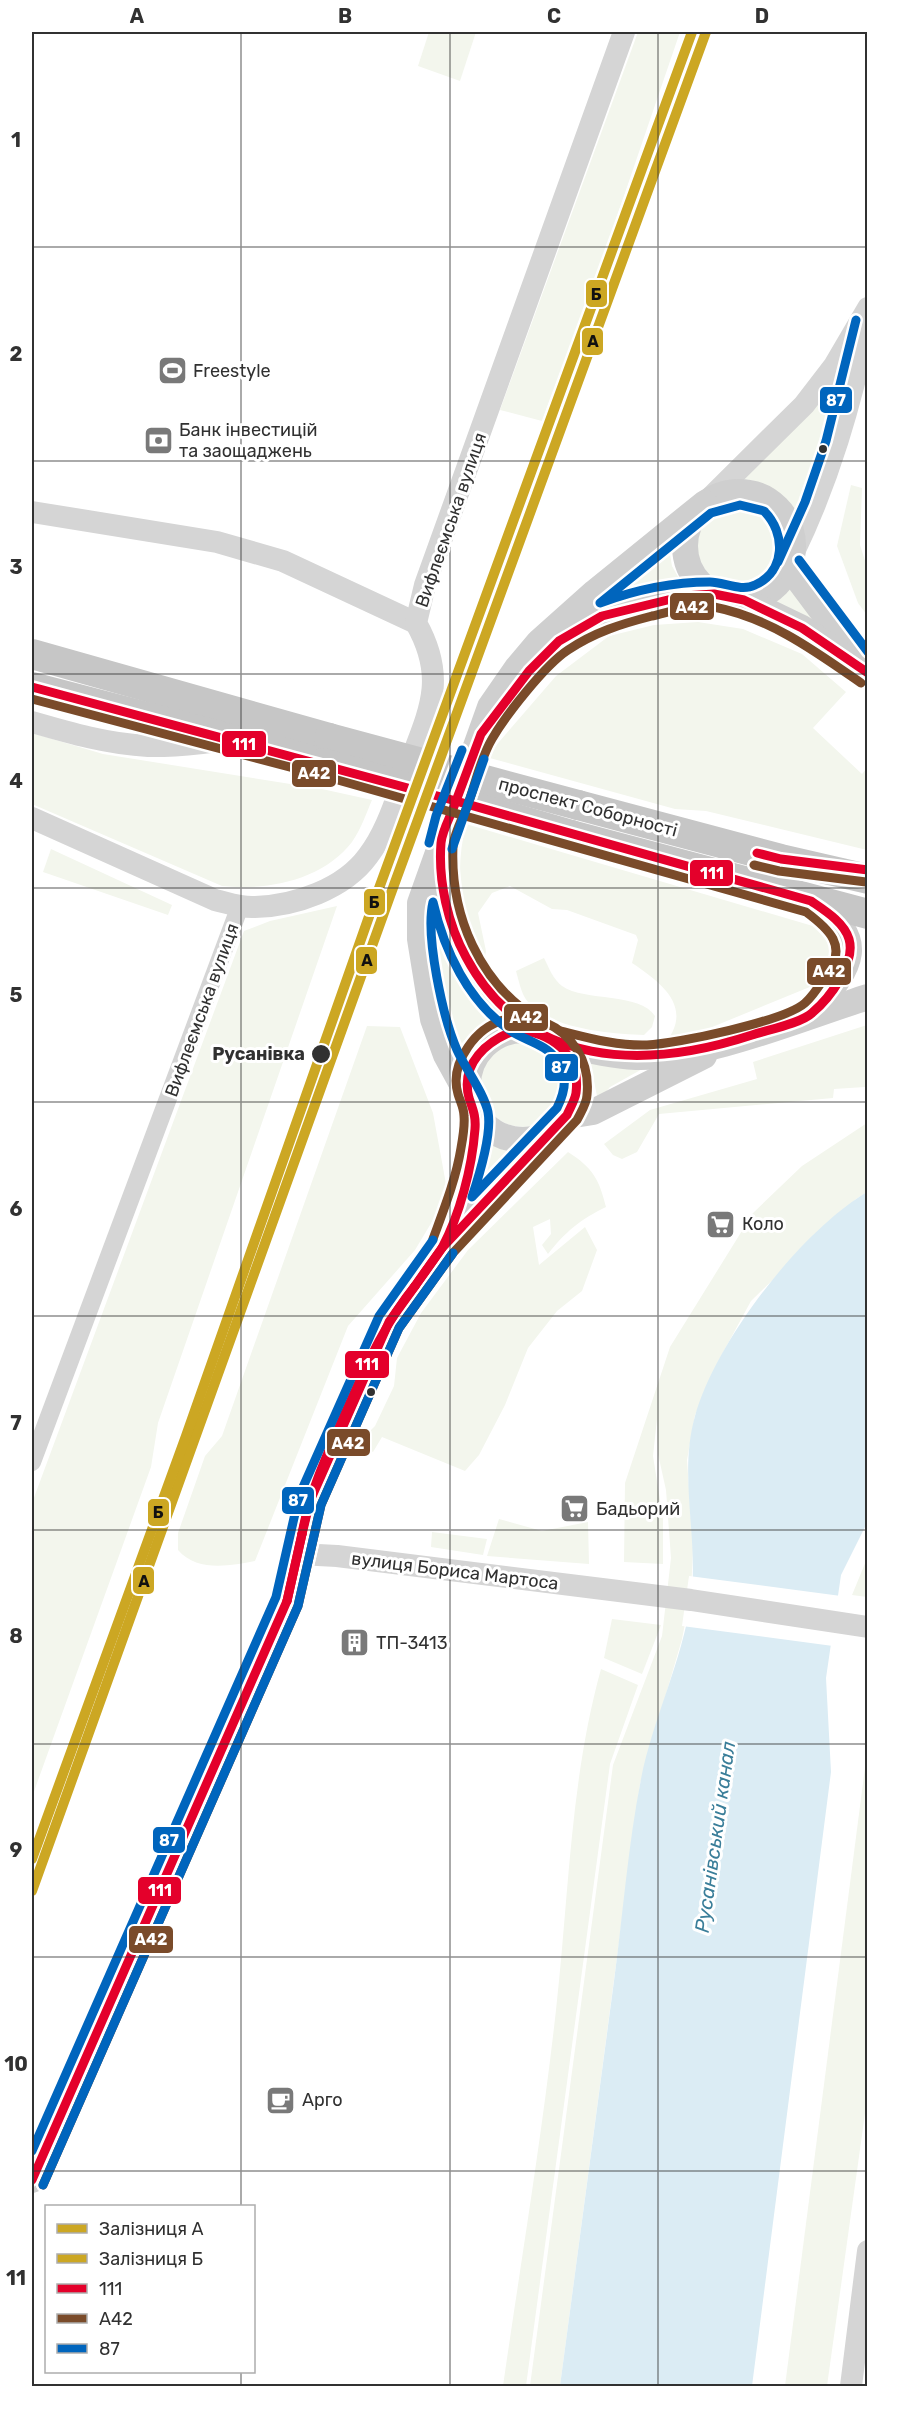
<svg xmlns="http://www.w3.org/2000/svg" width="899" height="2418" viewBox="0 0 899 2418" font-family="Rubik,sans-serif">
<rect width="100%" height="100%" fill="#fff"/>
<!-- green -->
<g fill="#f3f6ed">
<polygon points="429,32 476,32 460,81 418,66"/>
<polygon points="638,32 680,32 599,269 542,421 500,410"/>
<path d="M851 351 798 522C782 494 771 482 738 478Z"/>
<polygon points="851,485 862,488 860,545 867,567 867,615 858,603 837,546"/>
<circle cx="739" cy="545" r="42"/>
<polygon points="668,542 672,566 685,589 591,608"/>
<polygon points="794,579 827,634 772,603 787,592"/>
<polygon points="698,622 743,629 802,654 846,692 813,728 862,774 867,768 867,850 706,811 675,809 486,757 556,676 609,636 654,625"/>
<path d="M32 733 103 754 322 789 372 800C366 814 361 829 352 842 323 880 267 891 222 886L32 804Z"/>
<path d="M466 824 823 929 838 939 843 951 822 982 661 1048C696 1010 665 985 632 963L638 940 636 935 567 910 552 909 510 886 492 893 478 913 486 951 484 962C460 916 454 873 466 824Z"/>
<polygon points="51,849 172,905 168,915 43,872"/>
<polygon points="337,906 158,1423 151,1467 32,1797 32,1503 244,931 270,921"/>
<path d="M433 912C450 958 463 983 496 1019 476 1024 469 1037 460 1056 441 1010 431 962 433 912Z"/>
<path d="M544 958C549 968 553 979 562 986 585 1002 640 992 655 1016L652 1027 644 1035C612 1034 550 1029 528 1002 521 994 519 981 516 971Z"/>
<polygon points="867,1025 867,1094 865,1087 834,1089 833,1098 659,1114 637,1152 622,1159 613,1155 604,1144 650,1110 757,1079 753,1062"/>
<path d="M367 1026 400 1027 433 1113 448 1195 415 1250 348 1326 255 1561C229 1566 197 1572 178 1550V1533L205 1456 222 1436Z"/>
<circle cx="523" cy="1084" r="43"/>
<polygon points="590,1061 644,1068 610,1087 598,1101"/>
<polygon points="867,1123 867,1192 856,1199 751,1301 720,1358 695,1415 687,1460 693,1549 691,1593 682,1639 640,1784 560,2386 530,2386 613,1765 662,1636 671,1558 666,1490 658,1454 657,1419 653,1456 663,1519 663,1564 624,1562 625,1483 670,1347 753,1213 802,1166"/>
<polygon points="485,1141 508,1152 478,1182"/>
<path d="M568 1152C593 1168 599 1179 606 1207 581 1219 565 1232 548 1254L542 1245 551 1234 550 1219 533 1227 539 1265 585 1227 597 1250 582 1291 557 1311 528 1348 505 1405 479 1455 465 1471 382 1437 373 1452 358 1443 375 1426 394 1386 397 1358 421 1313 468 1250Z"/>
<polygon points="499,1519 542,1531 588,1522 589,1564 487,1556"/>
<polygon points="432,1532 487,1539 483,1555 431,1547"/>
<polygon points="867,1558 867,1597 852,1595 866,1561"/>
<polygon points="612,1619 661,1625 642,1674 604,1658"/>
<path d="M601 1669 638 1685 610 1764 526 2386H503C521 2261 542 2136 556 2010 569 1895 570 1781 601 1669Z"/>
<polygon points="867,1752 868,2092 827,2386 785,2386"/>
</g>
<!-- water -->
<path fill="#dbecf4" d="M867 1192V1523L841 1575 826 1678 831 1772 752 2386H560C578 2251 596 2116 614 1981 623 1914 628 1845 641 1779 653 1718 682 1662 691 1600 699 1539 678 1476 695 1416 716 1341 800 1232 867 1192Z"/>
<!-- pier -->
<polygon fill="#fff" points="689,1576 841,1596 833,1646 682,1626"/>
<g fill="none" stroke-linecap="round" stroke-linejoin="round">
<!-- minor -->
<polyline stroke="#d5d5d5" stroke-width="18" points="32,1462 240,906"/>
<!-- tertiary -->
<g stroke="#d5d5d5" stroke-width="22">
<polyline points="705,503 804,405 834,366 868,308"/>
<polyline points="32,512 217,542 283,561 416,623"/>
<path d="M793 554C829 480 851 403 868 323"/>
<path d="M32 722C70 733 108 744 148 746 173 747 198 743 222 741"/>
<path d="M32 818 215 900C228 903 241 908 255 907 295 906 344 889 368 856 388 830 397 795 409 765 430 710 447 678 416 623L425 585 624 32"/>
<polyline points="299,1554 337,1556 691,1600 868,1627"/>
<polyline points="851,2386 868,2251"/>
</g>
<!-- secondary -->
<g stroke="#cfcfcf" stroke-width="26">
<circle cx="739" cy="546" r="54"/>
<polyline points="789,567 857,658"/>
<polyline points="744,600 802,628 866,671"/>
<path d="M556 644C592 608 665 597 714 594"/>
<path d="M441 852C444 923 470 992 533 1030"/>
<path d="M811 1015C849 967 873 942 811 901"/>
<circle cx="523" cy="1085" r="55"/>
<path d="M558 1043C584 1049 609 1056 636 1057 705 1059 801 1018 868 997"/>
<polyline points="469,1097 446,1055 433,1019 420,939 420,903 490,707 517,668 539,642 595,592 705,503"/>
<polyline points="568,1116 593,1112 704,1056"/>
<polyline points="447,1236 471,1161 476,1114"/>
<polyline points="32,2180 287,1601 310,1501 389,1322 444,1245 547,1134"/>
</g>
<!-- trunk -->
<g stroke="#c6c6c6" stroke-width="30">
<polyline points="32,654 329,738"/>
<polyline points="32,687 323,763"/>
<polyline points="578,805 781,859 868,879"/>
<polyline points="571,835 868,914"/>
</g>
<!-- trunk-bridge -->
<g stroke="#c6c6c6" stroke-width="30">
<polyline points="329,738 578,805"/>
<polyline points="323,763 571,835"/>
</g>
<defs>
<g id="bus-1">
<polyline points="32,687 456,801"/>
<path d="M456 801 811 901C824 910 844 922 849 939 856 963 830 998 812 1013 802 1023 767 1030 752 1035 645 1070 526 1069 466 957 448 925 438 881 441 843 442 830 452 814 456 801Z"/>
<polyline points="456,801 481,734 529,671 559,641 602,616 684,596 714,594 744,600 802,628 868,673"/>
<polyline points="757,853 781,859 868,870"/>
<path d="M516 1030C550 1032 581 1053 576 1093 575 1100 570 1108 567 1115L442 1248C460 1214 472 1168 475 1129 476 1116 473 1110 469 1098 460 1063 487 1041 516 1030Z"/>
<polyline points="415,1286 442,1248"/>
<polyline points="415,1286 442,1248"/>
<path d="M302 1534C309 1494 326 1457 342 1420 363 1374 382 1326 415 1286"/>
<polyline points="302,1534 310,1501 389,1322 415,1286"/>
<polyline points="287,1601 302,1534"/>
<polyline points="287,1601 302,1534"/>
<polyline points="32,2180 287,1601"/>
</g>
<g id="bus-2">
<path d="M32 699 320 775 806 912C829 929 848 946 827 974 821 983 814 995 805 1003 785 1021 676 1044 647 1045 617 1046 589 1038 561 1031"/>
<polyline points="754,865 779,871 866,882"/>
<path d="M539 1020C479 984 450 914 453 846 454 834 462 819 467 807 475 786 480 759 492 739 506 715 545 665 568 650 595 632 621 624 652 616 670 612 694 603 714 607 770 618 815 651 861 683"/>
<path d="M43 2185 298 1606 321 1505 399 1328 453 1253 577 1120C581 1112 587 1103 587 1095 594 1026 509 987 468 1047 459 1060 453 1077 458 1094 460 1101 464 1108 464 1116 465 1126 463 1137 461 1148 456 1179 444 1209 433 1239"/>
</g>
<g id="bus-3">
<path d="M740 505 764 511C786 533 786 571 755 585 741 592 724 582 710 582 673 582 635 590 600 603L711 513Z"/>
<polyline points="799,560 868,652"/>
<polyline points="778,562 805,502 826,441 856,320"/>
<polyline points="429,843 436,816 462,750"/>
<polyline points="452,849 484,759"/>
<path d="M433 902C444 950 468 1002 511 1031 526 1041 546 1044 557 1060 569 1075 565 1092 557 1108L472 1197C479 1176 492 1134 488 1112 484 1093 465 1068 457 1050 443 1018 425 936 433 902Z"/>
<polyline points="32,2151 276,1597 299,1496 379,1316 433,1240"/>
<polyline points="43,2185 298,1606 321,1505 399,1328 453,1253"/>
</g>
</defs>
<!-- bus-1 casing -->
<use href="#bus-1" stroke="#fff" stroke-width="14"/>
<!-- bus-2 casing -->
<use href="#bus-2" stroke="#fff" stroke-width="14"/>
<!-- bus-3 casing -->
<use href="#bus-3" stroke="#fff" stroke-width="14"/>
<!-- bus-1 -->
<use href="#bus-1" stroke="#e4002b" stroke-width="9"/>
<!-- bus-2 -->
<use href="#bus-2" stroke="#7a4b2a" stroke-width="9"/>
<!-- bus-3 -->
<use href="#bus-3" stroke="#0065bd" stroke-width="9"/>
<defs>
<polyline id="rail-1" points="32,1891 390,896 706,32"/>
<polyline id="rail-2" points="32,1859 186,1436 378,891 692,32"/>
</defs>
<!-- rail-1 casing -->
<use href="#rail-1" stroke="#fff" stroke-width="15"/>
<!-- rail-2 casing -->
<use href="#rail-2" stroke="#fff" stroke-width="15"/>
<!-- rail-1 -->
<use href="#rail-1" stroke="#cca723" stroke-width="10"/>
<!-- rail-2 -->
<use href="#rail-2" stroke="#cca723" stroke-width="10"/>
</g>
<!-- grid -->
<path fill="none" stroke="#313131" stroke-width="1.5" stroke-opacity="0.55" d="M241 32V2206M450 32V2386M658 32V2386M32 247H868M32 461H868M32 674H868M32 888H868M32 1102H868M32 1316H868M32 1530H868M32 1744H868M32 1957H868M32 2171H868M241 2372V2386"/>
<!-- icons -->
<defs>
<symbol id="stadium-square" viewBox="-11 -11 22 22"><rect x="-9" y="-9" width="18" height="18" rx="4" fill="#797979" stroke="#fff"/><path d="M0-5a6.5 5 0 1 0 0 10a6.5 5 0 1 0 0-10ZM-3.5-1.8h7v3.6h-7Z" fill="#fff"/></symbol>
<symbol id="bank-square" viewBox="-11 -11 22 22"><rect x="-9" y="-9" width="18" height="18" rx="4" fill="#797979" stroke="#fff"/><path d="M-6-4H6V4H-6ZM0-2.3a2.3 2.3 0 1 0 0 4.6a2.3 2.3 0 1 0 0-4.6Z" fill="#fff"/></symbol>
<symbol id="supermarket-square" viewBox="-11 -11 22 22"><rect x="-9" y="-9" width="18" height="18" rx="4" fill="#797979" stroke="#fff"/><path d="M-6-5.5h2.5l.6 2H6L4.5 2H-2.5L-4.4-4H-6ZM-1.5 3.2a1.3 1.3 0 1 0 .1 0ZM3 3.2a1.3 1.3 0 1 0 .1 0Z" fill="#fff"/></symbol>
<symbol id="building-square" viewBox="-11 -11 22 22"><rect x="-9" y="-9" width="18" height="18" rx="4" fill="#797979" stroke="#fff"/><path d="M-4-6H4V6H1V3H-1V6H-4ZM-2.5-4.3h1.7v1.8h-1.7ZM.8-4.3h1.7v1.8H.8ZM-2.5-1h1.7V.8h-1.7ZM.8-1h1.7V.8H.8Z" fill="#fff"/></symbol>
<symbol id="cafe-square" viewBox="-11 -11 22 22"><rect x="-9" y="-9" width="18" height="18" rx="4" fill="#797979" stroke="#fff"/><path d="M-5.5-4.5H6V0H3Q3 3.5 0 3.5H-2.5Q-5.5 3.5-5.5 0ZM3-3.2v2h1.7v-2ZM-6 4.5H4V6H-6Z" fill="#fff"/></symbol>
</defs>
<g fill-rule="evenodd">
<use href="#stadium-square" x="156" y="354" width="33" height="33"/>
<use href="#bank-square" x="142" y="424" width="33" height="33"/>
<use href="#supermarket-square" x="704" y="1208" width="33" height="33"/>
<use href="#supermarket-square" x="558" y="1492" width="33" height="33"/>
<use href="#building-square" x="338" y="1626" width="33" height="33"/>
<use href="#cafe-square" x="264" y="2084" width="33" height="33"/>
</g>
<!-- markers -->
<g fill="#313131" stroke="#fff" stroke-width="2">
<circle cx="823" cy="449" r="5"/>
<circle cx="321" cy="1054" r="10"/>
<circle cx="371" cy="1392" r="5"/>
</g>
<g text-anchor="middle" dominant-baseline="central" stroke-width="6" stroke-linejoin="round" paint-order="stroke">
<!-- poi labels -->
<g font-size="18" fill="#313131" stroke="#fff" text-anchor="start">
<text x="193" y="371">Freestyle</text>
<text x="179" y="430">Банк інвестицій<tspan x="179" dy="21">та заощаджень</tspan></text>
<text x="742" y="1224">Коло</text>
<text x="596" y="1509">Бадьорий</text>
<text x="376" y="1643">ТП-3413</text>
<text x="302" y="2100">Арго</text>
</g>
<!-- street labels -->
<g font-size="18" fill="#313131" stroke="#fff">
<text transform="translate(451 520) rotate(-71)">Вифлеємська вулиця</text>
<text transform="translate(588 807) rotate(15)">проспект Соборності</text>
<text transform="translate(202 1010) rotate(-70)">Вифлеємська вулиця</text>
<text transform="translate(455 1571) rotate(7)">вулиця Бориса Мартоса</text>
</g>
<!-- stop labels -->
<g font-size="18" font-weight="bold" fill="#313131" stroke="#fff" text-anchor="end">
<text x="305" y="1054">Русанівка</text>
</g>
<!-- water labels -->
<g font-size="20" font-style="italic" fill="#3a7e99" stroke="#fff">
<text transform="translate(715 1837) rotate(-82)">Русанівський канал</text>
</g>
</g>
<g stroke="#fff" stroke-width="2">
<rect x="585" y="279" width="23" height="29" rx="6" fill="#cca723"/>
<rect x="581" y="327" width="23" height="29" rx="6" fill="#cca723"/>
<rect x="819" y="386" width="34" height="28" rx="6" fill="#0065bd"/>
<rect x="669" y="592" width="46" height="29" rx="6" fill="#7a4b2a"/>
<rect x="221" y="730" width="46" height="28" rx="6" fill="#e4002b"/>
<rect x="291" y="759" width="46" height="29" rx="6" fill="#7a4b2a"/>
<rect x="689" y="859" width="45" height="28" rx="6" fill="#e4002b"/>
<rect x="363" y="888" width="23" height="28" rx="6" fill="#cca723"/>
<rect x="355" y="946" width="23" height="29" rx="6" fill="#cca723"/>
<rect x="806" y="957" width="46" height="29" rx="6" fill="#7a4b2a"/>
<rect x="503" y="1003" width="46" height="29" rx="6" fill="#7a4b2a"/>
<rect x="544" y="1053" width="35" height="29" rx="6" fill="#0065bd"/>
<rect x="344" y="1350" width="46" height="29" rx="6" fill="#e4002b"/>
<rect x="326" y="1428" width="45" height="29" rx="6" fill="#7a4b2a"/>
<rect x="281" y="1486" width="34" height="29" rx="6" fill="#0065bd"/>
<rect x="147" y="1498" width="23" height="29" rx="6" fill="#cca723"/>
<rect x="132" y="1566" width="23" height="29" rx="6" fill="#cca723"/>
<rect x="152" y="1826" width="34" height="28" rx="6" fill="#0065bd"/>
<rect x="137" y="1876" width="45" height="29" rx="6" fill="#e4002b"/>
<rect x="128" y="1925" width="46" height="29" rx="6" fill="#7a4b2a"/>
</g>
<g font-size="16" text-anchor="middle" font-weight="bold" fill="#fff">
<text x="836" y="406">87</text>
<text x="692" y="613">А42</text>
<text x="244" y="750">111</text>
<text x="314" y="779">А42</text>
<text x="712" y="879">111</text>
<text x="829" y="977">А42</text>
<text x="526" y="1023">А42</text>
<text x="561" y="1073">87</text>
<text x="367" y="1370">111</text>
<text x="348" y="1449">А42</text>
<text x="298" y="1506">87</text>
<text x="169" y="1846">87</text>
<text x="160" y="1896">111</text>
<text x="151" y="1945">А42</text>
</g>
<g font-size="16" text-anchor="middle" font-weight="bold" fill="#111">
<text x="596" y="300">Б</text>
<text x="593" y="347">A</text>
<text x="374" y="908">Б</text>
<text x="367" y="966">A</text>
<text x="158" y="1518">Б</text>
<text x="144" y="1587">A</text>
</g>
<!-- border -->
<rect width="899" height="2418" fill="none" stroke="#ffffff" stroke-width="66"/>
<!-- legend -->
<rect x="45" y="2205" width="210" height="168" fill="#ffffff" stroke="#adadad" stroke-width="1.5"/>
<rect x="57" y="2224" width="30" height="9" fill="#cca723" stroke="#adadad" stroke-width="1.5"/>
<text x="99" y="2235" font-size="18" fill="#313131">Залізниця A</text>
<rect x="57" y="2254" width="30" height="9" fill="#cca723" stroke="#adadad" stroke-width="1.5"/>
<text x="99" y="2265" font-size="18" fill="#313131">Залізниця Б</text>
<rect x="57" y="2284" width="30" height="9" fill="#e4002b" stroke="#adadad" stroke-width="1.5"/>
<text x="99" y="2295" font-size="18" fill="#313131">111</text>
<rect x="57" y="2314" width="30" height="9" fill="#7a4b2a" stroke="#adadad" stroke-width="1.5"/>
<text x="99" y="2325" font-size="18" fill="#313131">А42</text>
<rect x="57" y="2344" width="30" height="9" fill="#0065bd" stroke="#adadad" stroke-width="1.5"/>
<text x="99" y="2355" font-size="18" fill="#313131">87</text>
<rect x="33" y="33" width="833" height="2352" fill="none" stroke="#313131" stroke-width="2"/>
<g font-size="20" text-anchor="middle" font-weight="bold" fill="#313131">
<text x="137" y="23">A</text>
<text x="345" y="23">B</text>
<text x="554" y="23">C</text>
<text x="762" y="23">D</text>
<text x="16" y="147">1</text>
<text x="16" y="361">2</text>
<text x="16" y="574">3</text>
<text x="16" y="788">4</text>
<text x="16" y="1002">5</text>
<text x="16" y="1216">6</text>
<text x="16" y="1430">7</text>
<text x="16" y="1643">8</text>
<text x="16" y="1857">9</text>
<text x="16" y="2071">10</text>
<text x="16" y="2285">11</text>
</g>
</svg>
